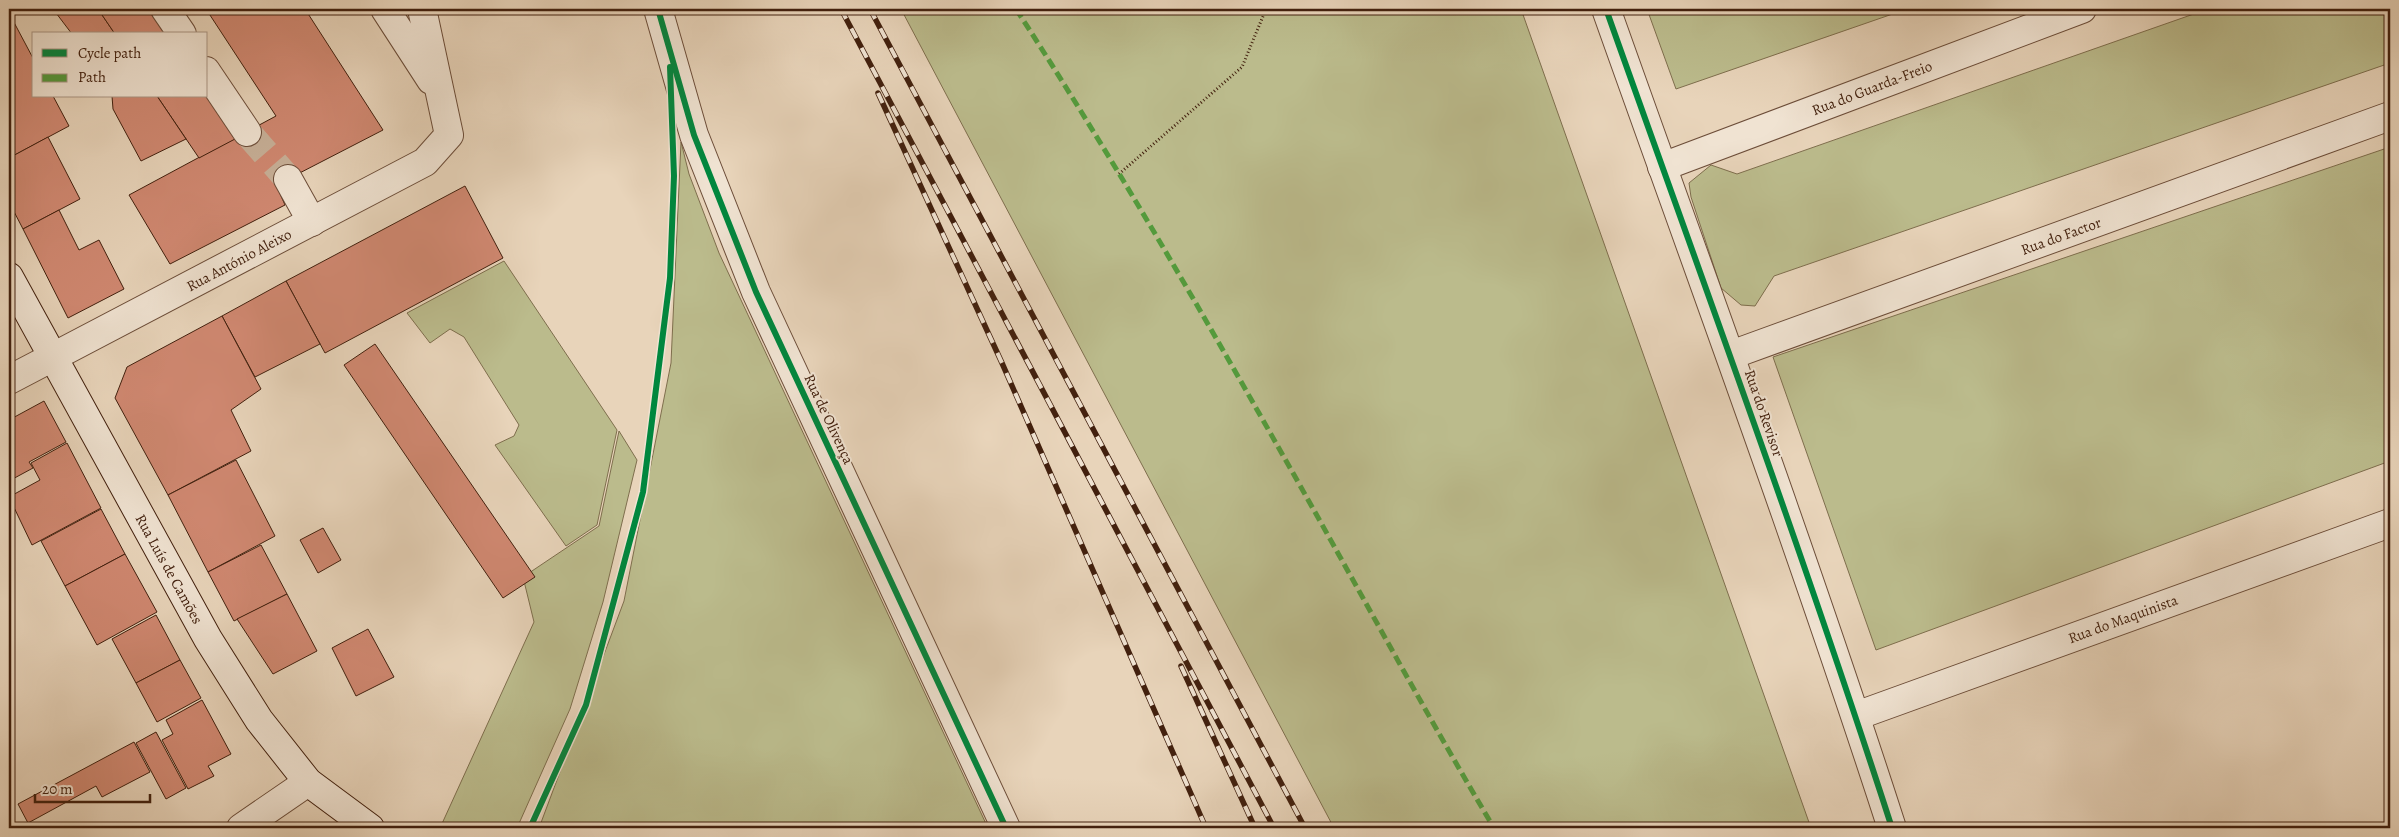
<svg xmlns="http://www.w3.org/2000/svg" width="2399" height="837" viewBox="0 0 2399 837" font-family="Alegreya,serif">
<rect width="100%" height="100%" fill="#e8d4ba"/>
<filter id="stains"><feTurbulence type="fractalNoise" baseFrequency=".004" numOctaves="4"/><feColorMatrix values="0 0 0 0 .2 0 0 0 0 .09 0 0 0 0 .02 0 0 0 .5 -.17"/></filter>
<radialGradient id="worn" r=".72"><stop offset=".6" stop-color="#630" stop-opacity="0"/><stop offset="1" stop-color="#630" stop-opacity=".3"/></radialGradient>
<!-- green -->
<g fill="#bbbb8c" stroke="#7e6e4d">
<polygon points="901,9 1521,9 1811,828 1334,828"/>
<polygon points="1647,9 1907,9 1676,89"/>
<polygon points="2208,9 2390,9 2390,63 1774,276 1755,306 1741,305 1721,288 1691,197 1689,183 1711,165 1737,174"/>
<polygon points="681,142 689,174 719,253 988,828 539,828 624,601 671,363"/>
<polygon points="2390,147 2390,461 1876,650 1773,357"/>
<polygon points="504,261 617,430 597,525 566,546 495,445 514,436 519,425 464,337 450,329 430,343 407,313"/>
<polygon points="619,431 637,460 603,602 570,709 517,828 440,828 534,622 523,577 599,526"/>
</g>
<!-- building -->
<g fill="#d08871" stroke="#42200e">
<polygon points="53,9 98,9 115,34 72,34"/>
<polygon points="98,9 148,9 165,34 115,34"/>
<polygon points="206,9 305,9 383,130 288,179 278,189 285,205 170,264 129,195 276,116"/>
<polygon points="9,13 34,60 34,96 53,96 69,126 9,158"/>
<polygon points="206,95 235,139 199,158 157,96"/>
<polygon points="112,96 157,96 186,139 141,161 113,109"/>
<polygon points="48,137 80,199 23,229 9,202 9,158"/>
<polygon points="465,186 503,258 325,353 286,281"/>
<polygon points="59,210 79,250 99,240 124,289 68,318 23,229"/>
<polygon points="286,281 320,344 255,377 222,316"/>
<polygon points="222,316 261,389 231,410 251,451 168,495 115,398 127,367"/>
<polygon points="375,344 535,577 503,598 344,365"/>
<polygon points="44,401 66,442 29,462 33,468 9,481 9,420"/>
<polygon points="67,443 101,508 32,545 9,497 40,480 31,463"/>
<polygon points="236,460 275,536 208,572 168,495"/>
<polygon points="101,509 125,554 65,586 41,541"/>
<polygon points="323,528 341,560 318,573 300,540"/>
<polygon points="261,545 287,594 234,621 208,572"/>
<polygon points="125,554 157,612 97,645 65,586"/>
<polygon points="287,594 317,651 273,674 237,619"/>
<polygon points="156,615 180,660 136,683 112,639"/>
<polygon points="368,629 394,677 356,696 332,648"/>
<polygon points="180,660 201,698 157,722 136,683"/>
<polygon points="202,700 231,754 208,766 214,776 188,789 162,740 173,734 166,720"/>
<polygon points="156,732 186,788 166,799 136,743"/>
<polygon points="134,742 150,772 102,797 96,786 28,823 18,804"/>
</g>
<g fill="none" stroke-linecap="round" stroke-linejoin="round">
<!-- minor-tunnel -->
<polyline stroke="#c7b098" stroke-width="28" stroke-dasharray="28 14" stroke-linecap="butt" points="247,132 288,179"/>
<defs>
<g id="minor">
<polyline points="165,9 182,34"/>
<polyline points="385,9 431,80"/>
<polyline points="658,9 694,135 756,292 1006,828"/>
<path d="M1606 9C1703 282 1803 553 1892 828"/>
<polyline points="206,71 247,132"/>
<polyline points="1662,167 2082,9"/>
<polyline points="288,179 312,222"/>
<polyline points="1731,355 2390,116"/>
<polyline points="9,380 425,162 449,135 422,9"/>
<polyline points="1856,716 2390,523"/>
<polyline points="241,828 308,782"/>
</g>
<polyline id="secondary" points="9,277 208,639 259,720 308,782 370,828"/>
</defs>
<!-- minor casing -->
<use href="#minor" stroke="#6c4d39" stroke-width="30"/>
<!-- secondary casing -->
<use href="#secondary" stroke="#42200e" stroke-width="30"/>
<!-- path -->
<polyline stroke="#42200e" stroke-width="3" stroke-dasharray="1 2.5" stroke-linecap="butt" points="1119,174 1242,67 1266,9"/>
<!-- minor -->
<use href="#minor" stroke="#f0e3d2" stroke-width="28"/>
<!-- secondary -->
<use href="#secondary" stroke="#f0e3d2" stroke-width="28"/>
<defs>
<g id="rail">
<polyline points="841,9 1274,828"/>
<polyline points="870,9 1305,828"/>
<polyline points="878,93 1002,363 1206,828"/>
<polyline points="1181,666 1255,828"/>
</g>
</defs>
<!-- rail casing -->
<use href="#rail" stroke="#42200e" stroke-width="5.5"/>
<!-- rail -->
<use href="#rail" stroke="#f0e3d2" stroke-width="4" stroke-dasharray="11" stroke-linecap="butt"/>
<!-- quiet -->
<path stroke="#549a3c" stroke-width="5" stroke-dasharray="10 5" stroke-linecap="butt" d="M1016 9C1111 155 1199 307 1285 459 1355 582 1422 707 1494 828"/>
<defs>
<g id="cycleway">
<polyline points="658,9 694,135 756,292 1006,828"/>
<path d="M1606 9C1703 282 1803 553 1892 828"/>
<polyline points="530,828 586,705 643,492 670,278 674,176 670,67"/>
</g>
</defs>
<!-- cycleway casing -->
<use href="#cycleway" stroke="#f0e3d2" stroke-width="9"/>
<!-- cycleway -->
<use href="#cycleway" stroke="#00873e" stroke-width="6"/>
</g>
<g text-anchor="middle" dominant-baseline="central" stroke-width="4" stroke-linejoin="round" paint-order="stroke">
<!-- street labels -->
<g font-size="15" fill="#42200e" stroke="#f0e3d2">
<text transform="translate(1872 88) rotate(-21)">Rua do Guarda-Freio</text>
<text transform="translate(2061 236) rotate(-20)">Rua do Factor</text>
<text transform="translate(239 260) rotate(-28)">Rua António Aleixo</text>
<text transform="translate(1764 413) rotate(71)">Rua do Revisor</text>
<text transform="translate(829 419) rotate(65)">Rua de Olivença</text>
<text transform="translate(169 569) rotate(61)">Rua Luís de Camões</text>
<text transform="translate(2123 619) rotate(-20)">Rua do Maquinista</text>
</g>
</g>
<!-- margin -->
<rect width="2399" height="837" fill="none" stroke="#e8d4ba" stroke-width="30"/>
<rect x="10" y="10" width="2379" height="817" fill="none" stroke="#42200e" stroke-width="2.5"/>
<rect x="15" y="15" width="2369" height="807" fill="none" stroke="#42200e"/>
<!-- legend -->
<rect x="32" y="32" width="175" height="65" fill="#f0e3d2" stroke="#aa9584"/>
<rect x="42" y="49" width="25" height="8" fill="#00873e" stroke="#aa9584"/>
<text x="78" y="58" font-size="15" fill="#42200e">Cycle path</text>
<rect x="42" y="74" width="25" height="8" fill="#549a3c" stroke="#aa9584"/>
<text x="78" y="82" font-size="15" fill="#42200e">Path</text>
<!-- scale -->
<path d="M35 794v8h115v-8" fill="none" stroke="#42200e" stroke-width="2.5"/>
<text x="42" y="794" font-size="15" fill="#42200e" stroke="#f0e3d2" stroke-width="4" paint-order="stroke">20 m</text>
<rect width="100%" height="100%" filter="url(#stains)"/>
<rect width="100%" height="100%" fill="url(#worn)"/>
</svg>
